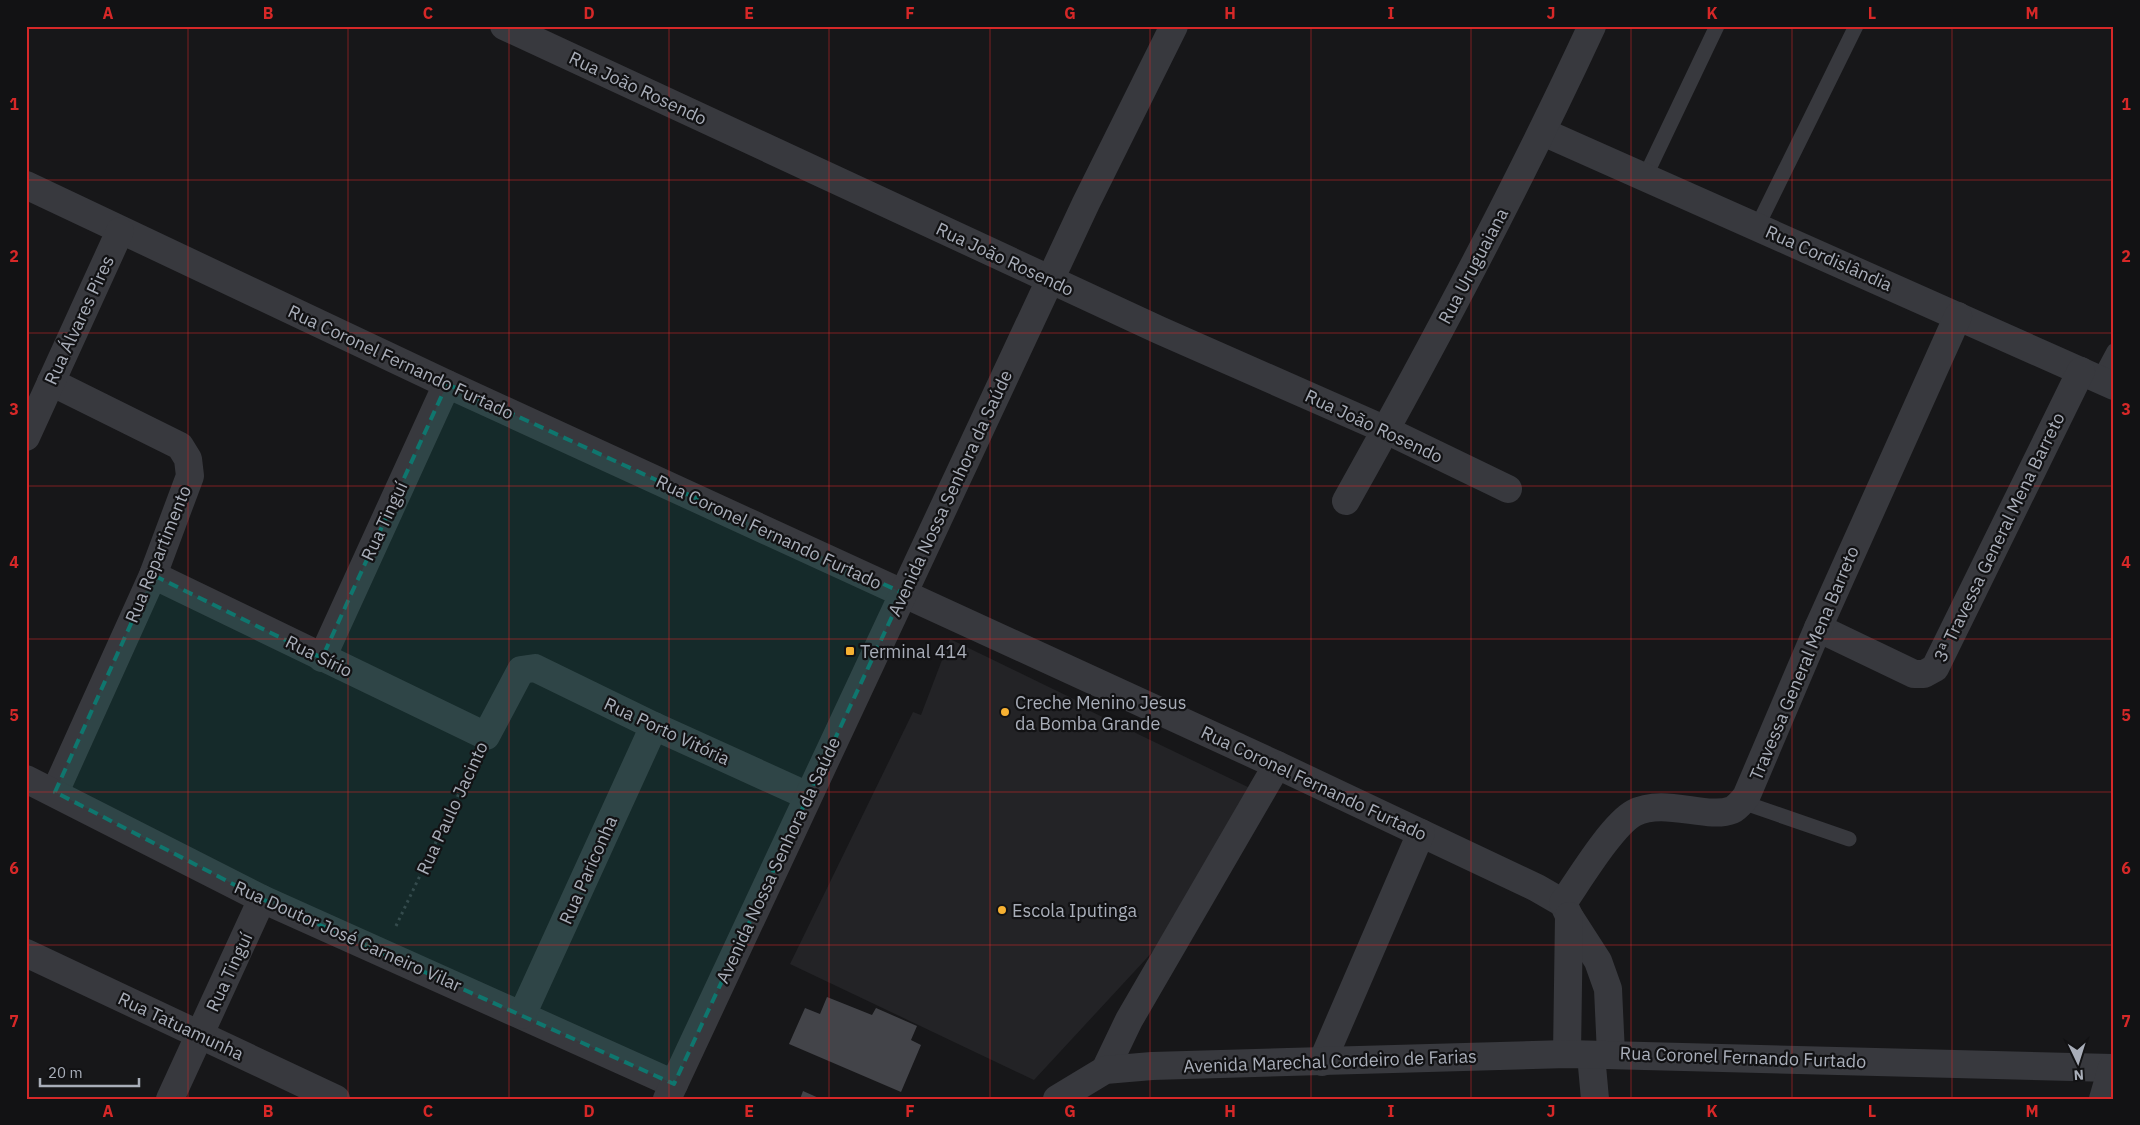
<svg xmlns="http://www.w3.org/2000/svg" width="2140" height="1125" viewBox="0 0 2140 1125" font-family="'IBM Plex Sans',sans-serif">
<rect width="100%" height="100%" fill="#171719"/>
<!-- built -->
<polygon fill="#232326" points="950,639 1090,707 1088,710 1252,789 1170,933 1034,1080 790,964 913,712 921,715"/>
<!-- building -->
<g fill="#434449">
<polygon points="827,997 872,1015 876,1008 917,1026 911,1040 921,1045 901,1092 789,1044 805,1008 820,1014"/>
<polygon points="803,1091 821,1099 800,1099"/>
</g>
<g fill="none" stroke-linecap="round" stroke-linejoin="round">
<!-- path -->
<polyline stroke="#3e4045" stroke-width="3" stroke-dasharray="2.5 4" stroke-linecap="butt" points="396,926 473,764"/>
<!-- service -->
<g stroke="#38393e" stroke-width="15">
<polyline points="1645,177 1717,26"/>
<polyline points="1757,227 1856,26"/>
<polyline points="2099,379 2114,351"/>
<polyline points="1742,802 1849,839"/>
</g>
<!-- minor -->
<g stroke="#38393e" stroke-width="28">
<polyline points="504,26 1159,330 1386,430 1508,489"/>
<polyline points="1543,132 2114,386"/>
<polyline points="26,185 447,384 1277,765 1537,888 1563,903 1569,916 1598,961 1608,989 1611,1054"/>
<polyline points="51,382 180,446 188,459 190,476 153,575 55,792"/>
<polyline points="26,437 120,231"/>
<path d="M1346 501C1433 346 1517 188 1592 26"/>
<polyline points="153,575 486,736 521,670 535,668 654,726 808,796"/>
<polyline points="1818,628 1914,674 1924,674 1935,668 2081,371"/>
<polyline points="322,658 447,384"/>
<polyline points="26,779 262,899 674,1084"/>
<path d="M1563 903C1579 880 1612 825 1634 813 1664 797 1707 820 1732 810 1738 807 1742 801 1746 797L1818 628 1958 316"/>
<polyline points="26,953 336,1099"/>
<polyline points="522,1015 654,726"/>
<polyline points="1567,1054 1569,916"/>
<polyline points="1591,1055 1595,1099"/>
<polyline points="1322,1062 1421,833"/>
<polyline points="1105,1070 1129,1020 1277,765"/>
<polyline points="170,1099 262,899"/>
<polyline points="1057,1099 1105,1070 1152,1066 1567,1054 2112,1068"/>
<polyline points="2103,1099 2112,1068"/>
</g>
<!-- tertiary -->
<polyline stroke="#38393e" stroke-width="28" points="667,1099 1086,203 1174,26"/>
</g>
<!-- marked area -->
<path fill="#0f766e" fill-opacity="0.2" stroke="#0f766e" stroke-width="4" stroke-dasharray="10 6" stroke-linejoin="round" d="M447 384 903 593 674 1084 262 899 55 792 153 575 322 658Z"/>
<!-- grid -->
<path fill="none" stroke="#d62828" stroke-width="1" stroke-opacity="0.55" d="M188 26V1099M348 26V1099M509 26V1099M669 26V1099M829 26V1099M990 26V1099M1150 26V1099M1311 26V1099M1471 26V1099M1631 26V1099M1792 26V1099M1952 26V1099M26 180H2114M26 333H2114M26 486H2114M26 639H2114M26 792H2114M26 945H2114"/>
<!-- markers -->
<g fill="#f7b132" stroke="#121214" stroke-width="2">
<rect x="845" y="646" width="10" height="10" rx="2.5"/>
<circle cx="1005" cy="712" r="5"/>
<circle cx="1002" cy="910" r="5"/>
</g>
<g text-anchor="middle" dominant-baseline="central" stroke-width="4.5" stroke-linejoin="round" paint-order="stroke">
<!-- street labels -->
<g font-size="18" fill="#a9aeb9" stroke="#121214">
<text transform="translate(638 88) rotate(25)">Rua João Rosendo</text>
<text transform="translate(1829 258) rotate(24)">Rua Cordislândia</text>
<text transform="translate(1005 259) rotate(25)">Rua João Rosendo</text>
<text transform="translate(1473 266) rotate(-62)">Rua Uruguaiana</text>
<text transform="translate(79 320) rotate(-65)">Rua Álvares Pires</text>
<text transform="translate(401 362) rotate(25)">Rua Coronel Fernando Furtado</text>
<text transform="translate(1374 426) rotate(25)">Rua João Rosendo</text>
<text transform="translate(950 493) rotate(-65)">Avenida Nossa Senhora da Saúde</text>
<text transform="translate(384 521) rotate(-65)">Rua Tinguí</text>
<text transform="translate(769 532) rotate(25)">Rua Coronel Fernando Furtado</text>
<text transform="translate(1999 537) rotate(-64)">3ª Travessa General Mena Barreto</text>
<text transform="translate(158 554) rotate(-68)">Rua Repartimento</text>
<text transform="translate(319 656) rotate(26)">Rua Sírio</text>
<text transform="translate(1804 663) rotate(-67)">Travessa General Mena Barreto</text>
<text transform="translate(667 731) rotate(25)">Rua Porto Vitória</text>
<text transform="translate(1314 783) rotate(25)">Rua Coronel Fernando Furtado</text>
<text transform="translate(452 808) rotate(-65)">Rua Paulo Jacinto</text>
<text transform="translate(778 860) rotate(-65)">Avenida Nossa Senhora da Saúde</text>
<text transform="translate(588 870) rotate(-66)">Rua Pariconha</text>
<text transform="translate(348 936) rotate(24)">Rua Doutor José Carneiro Vilar</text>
<text transform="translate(229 972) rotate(-65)">Rua Tinguí</text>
<text transform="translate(181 1026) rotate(25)">Rua Tatuamunha</text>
<text transform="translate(1743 1057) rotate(2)">Rua Coronel Fernando Furtado</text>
<text transform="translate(1330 1061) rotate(-2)">Avenida Marechal Cordeiro de Farias</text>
</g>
<!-- poi labels -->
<g font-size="18" fill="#a9aeb9" stroke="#121214" text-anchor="start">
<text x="860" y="651">Terminal 414</text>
<text x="1015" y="702">Creche Menino Jesus<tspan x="1015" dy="21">da Bomba Grande</tspan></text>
<text x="1012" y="910">Escola Iputinga</text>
</g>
</g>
<!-- border -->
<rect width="2140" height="1125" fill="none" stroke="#121214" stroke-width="55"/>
<!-- north arrow -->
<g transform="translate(2078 1062) rotate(176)" stroke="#121214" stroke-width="4" paint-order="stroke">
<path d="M0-4L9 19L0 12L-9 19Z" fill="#a9aeb9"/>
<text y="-8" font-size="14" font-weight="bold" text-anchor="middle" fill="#a9aeb9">N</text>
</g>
<!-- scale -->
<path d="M40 1078v8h99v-8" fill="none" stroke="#a9aeb9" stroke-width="2.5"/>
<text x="48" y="1078" font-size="15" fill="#a9aeb9" stroke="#121214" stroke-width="4" paint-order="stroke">20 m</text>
<rect x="28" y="28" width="2084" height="1070" fill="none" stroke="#d62828" stroke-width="2"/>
<g font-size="16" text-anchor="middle" font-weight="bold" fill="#d62828">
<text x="108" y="19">A</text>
<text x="268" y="19">B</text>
<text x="428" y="19">C</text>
<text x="589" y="19">D</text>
<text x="749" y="19">E</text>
<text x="910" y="19">F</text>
<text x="1070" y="19">G</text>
<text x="1230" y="19">H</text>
<text x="1391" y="19">I</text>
<text x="1551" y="19">J</text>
<text x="1712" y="19">K</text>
<text x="1872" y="19">L</text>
<text x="2032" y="19">M</text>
<text x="14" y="110">1</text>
<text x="2126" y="110">1</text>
<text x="14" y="262">2</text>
<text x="2126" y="262">2</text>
<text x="14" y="415">3</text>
<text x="2126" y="415">3</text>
<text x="14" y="568">4</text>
<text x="2126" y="568">4</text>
<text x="14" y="721">5</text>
<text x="2126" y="721">5</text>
<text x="14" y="874">6</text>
<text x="2126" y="874">6</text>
<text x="14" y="1027">7</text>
<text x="2126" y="1027">7</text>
<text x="108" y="1117">A</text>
<text x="268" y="1117">B</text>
<text x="428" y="1117">C</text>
<text x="589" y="1117">D</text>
<text x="749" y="1117">E</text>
<text x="910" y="1117">F</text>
<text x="1070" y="1117">G</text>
<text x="1230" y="1117">H</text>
<text x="1391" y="1117">I</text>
<text x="1551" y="1117">J</text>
<text x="1712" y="1117">K</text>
<text x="1872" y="1117">L</text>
<text x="2032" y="1117">M</text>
</g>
</svg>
